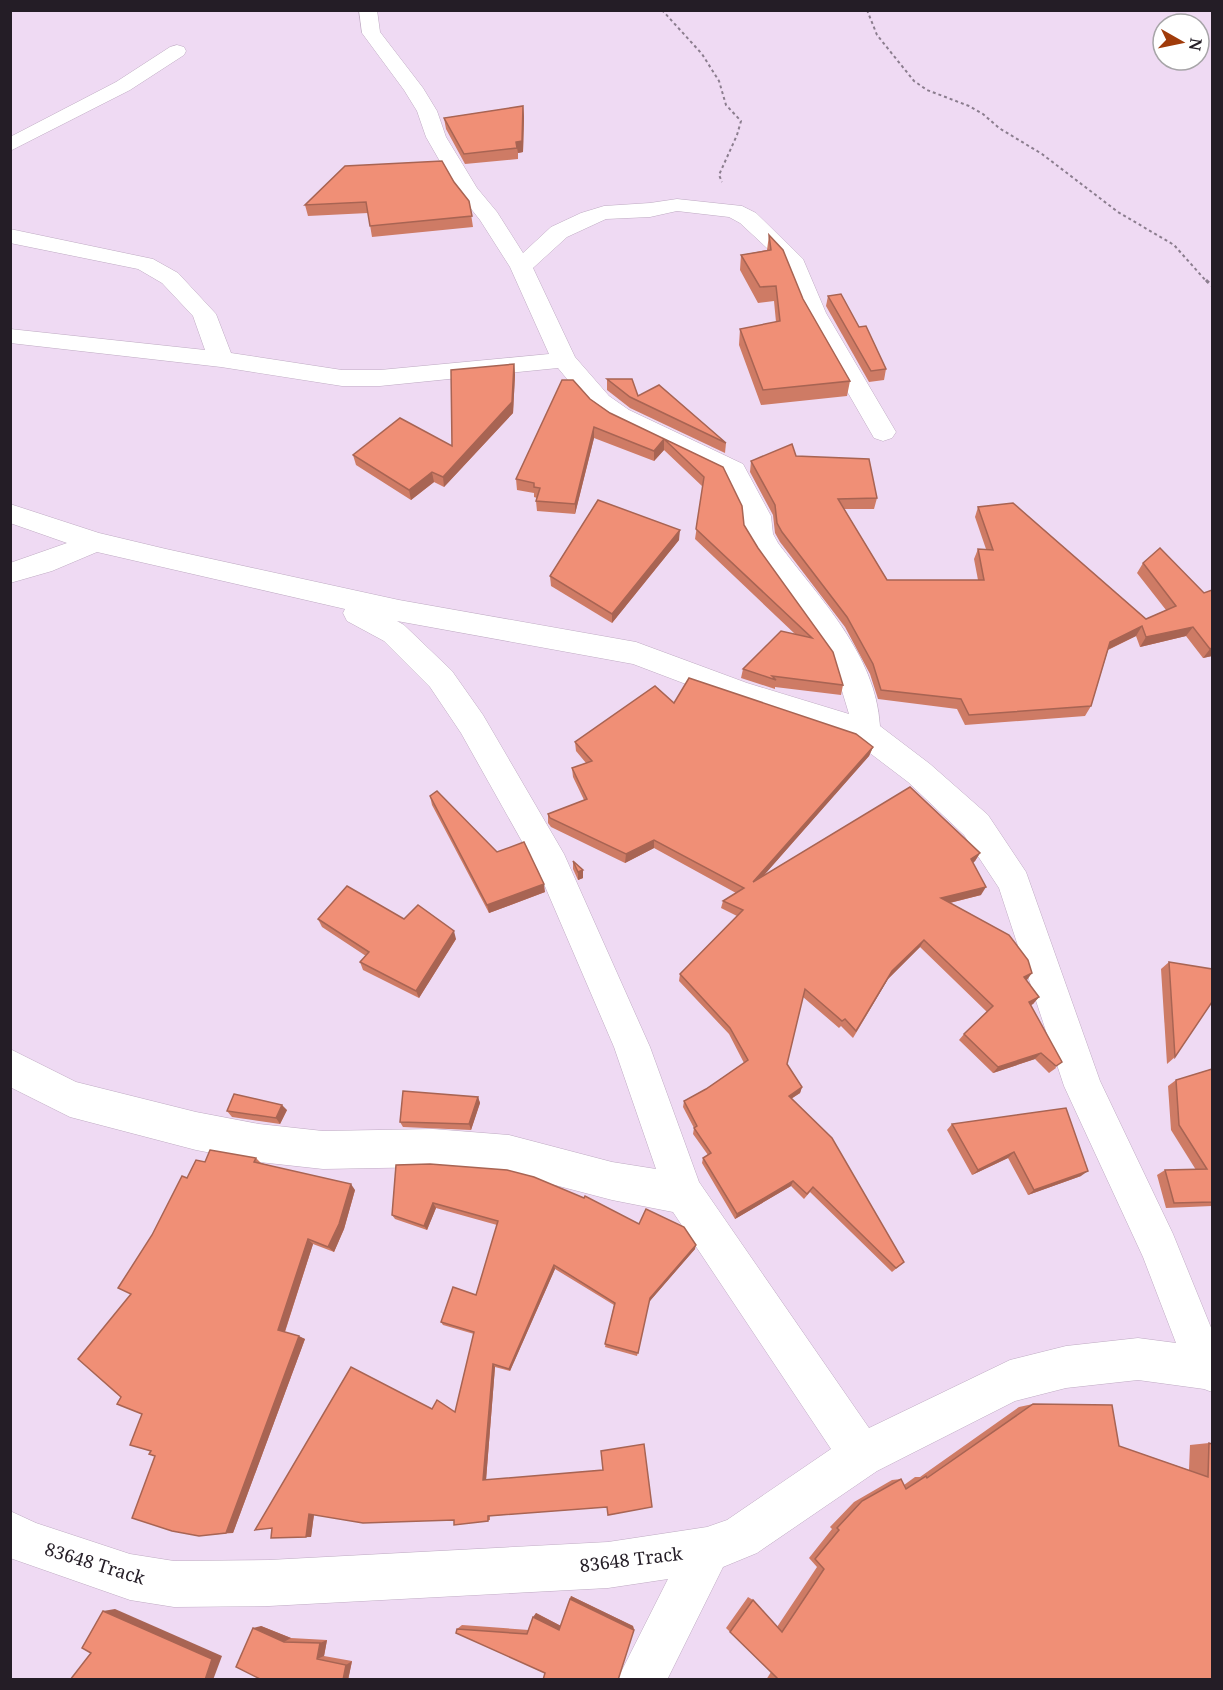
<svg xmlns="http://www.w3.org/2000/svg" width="1223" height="1690" viewBox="0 0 1223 1690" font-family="'Noto Serif',serif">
<rect width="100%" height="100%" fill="#efdaf3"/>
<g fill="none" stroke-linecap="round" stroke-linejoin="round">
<defs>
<g id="street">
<path d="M359 10H377L380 32 423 88 437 111 446 137 477 188 497 212 523 253 551 227 581 213 604 206 650 203 677 199 742 206 756 213 803 259 826 313 896 432 892 438 883 441 874 438 802 313 782 262 740 223 729 217 677 211 650 217 606 219 567 237 533 268 575 357 609 396 629 410 743 464 771 516 773 534 778 543C819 598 876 654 880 726L930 764 988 815 1026 872 1100 1081 1173 1234 1212 1330V1392L1204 1389 1138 1380 1066 1388 1015 1401 877 1471 757 1553 723 1567 667 1680H617L668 1579 608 1588 269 1606 174 1607 130 1600 10 1558V1511L36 1523 130 1554 174 1561 269 1560 608 1542 707 1527 727 1520 831 1449 673 1212 612 1200 509 1173 433 1167 323 1169 259 1162 196 1150 70 1117 10 1087V1049L76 1082 196 1112 259 1124 323 1131 433 1129 509 1135 612 1162 656 1169 614 1047 538 870 461 733 430 687 384 641 347 621 343 613 345 609 97 552 52 571 10 583V563L67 543 10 523V504L99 533 166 549 399 600 636 642 747 683 849 714 833 661 758 557 745 534 743 516 724 476 611 422 591 408 558 368 380 386H342L221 367 10 343V329L205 350 193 316 162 283 138 269 10 243V229L153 259 178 273 216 314 231 353 342 370H380L549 354 510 267 480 220 457 191 426 137 417 111 404 90 362 33ZM397 621 633 664 728 700 854 741 908 782 964 835 999 888 1064 1086 1143 1257 1176 1343 1138 1338 1066 1346 1010 1360 869 1428 699 1182 650 1047 564 854 483 715 452 671 404 625Z"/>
<polygon points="177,45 184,47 186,51 184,55 130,90 10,151 10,137 116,82 170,47"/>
</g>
</defs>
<!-- street casing -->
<use href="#street" stroke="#bfabc3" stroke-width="1"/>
<!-- path-far1 -->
<g stroke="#8b7d8e" stroke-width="2" stroke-dasharray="3 3" stroke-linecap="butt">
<polyline points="662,10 702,54 719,81 726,105 741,121 737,135 719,175 722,182"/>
<polyline points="867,10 877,35 914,81 927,90 969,106 983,114 999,128 1042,154 1118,212 1174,245 1207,282"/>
</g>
<!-- path -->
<polyline stroke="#8b7d8e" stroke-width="3" stroke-dasharray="4 4" stroke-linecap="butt" points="1206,280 1212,286"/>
<!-- street -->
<use href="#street" fill="#fff" fill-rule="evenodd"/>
</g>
<!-- wall -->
<g fill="#ce7b65">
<polygon points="523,106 524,117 523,152 518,153 518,159 465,164 446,129 444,118"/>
<polygon points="454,182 469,201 473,227 372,237 368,213 308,216 305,205"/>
<polygon points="769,235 803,299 850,381 847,396 761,405 739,345 740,329 776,322 774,301 758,303 740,270 741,255 767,250"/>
<polygon points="828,296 859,327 886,369 884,380 869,382 826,306"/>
<polygon points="514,364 515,375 513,413 444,487 434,482 411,500 356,465 353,455 452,446"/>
<polygon points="607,379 726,443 725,453 630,408 607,390"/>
<polygon points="590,399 610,413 723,467 744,525 758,548 843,685 841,695 775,687 775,689 741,678 743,669 795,634 695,539 703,487 664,450 654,461 594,438 575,514 537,511 536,501 537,498 534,497 534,493 517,490 516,479"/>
<polygon points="796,456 877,498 874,509 844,509 887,580 978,580 974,559 978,549 986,549 975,517 978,507 1146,619 1166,610 1137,573 1143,563 1204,593 1212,590 1212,656 1203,658 1186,636 1140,647 1136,636 1108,650 1091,706 1085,716 965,725 957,709 878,699 870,674 845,627 780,542 775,533 773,515 750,472 751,461"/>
<polygon points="679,540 612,623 551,586 550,576"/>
<polygon points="674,703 873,747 869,756 764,875 980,853 975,861 973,863 981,895 950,903 1026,980 1039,997 1033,1004 1031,1005 1056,1068 1049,1073 1035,1059 993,1073 959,1040 964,1034 987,1012 920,947 888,979 853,1038 841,1026 839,1028 803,997 787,1064 802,1087 800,1093 791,1099 904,1262 892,1272 810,1192 804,1199 791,1186 735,1219 702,1163 703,1158 708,1155 693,1134 694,1128 683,1107 684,1101 706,1089 744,1063 729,1034 679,981 680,974 737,916 721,908 723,901 736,893 654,848 625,863 551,827 548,823 548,814 584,800 573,777 572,768 586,763 576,751 575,742"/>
<polygon points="430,796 497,852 545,892 489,913 432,805"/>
<polygon points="573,861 583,878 578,880 573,869"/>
<polygon points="318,919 404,919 456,939 419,998 363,970 360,962 366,956 322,927"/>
<polygon points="1169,962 1175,1057 1167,1064 1161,969"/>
<polygon points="1212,1069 1212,1206 1166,1208 1157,1175 1165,1170 1196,1170 1171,1130 1168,1086 1176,1080"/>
<polygon points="478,1097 480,1103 471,1130 403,1127 400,1122"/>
<polygon points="287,1110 280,1124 232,1117 227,1111"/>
<polygon points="952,1124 1081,1176 1028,1195 1008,1158 972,1175 947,1130"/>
<polygon points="256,1158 261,1163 355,1190 344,1229 334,1252 313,1244 285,1332 305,1339 233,1533 207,1535 155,1456 151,1451 142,1414 121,1397 131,1294 205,1162"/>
<polygon points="396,1165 639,1224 695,1249 649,1302 637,1356 605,1347 614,1305 555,1269 510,1371 495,1367 486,1480 607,1507 490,1516 490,1520 454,1525 454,1520 314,1515 311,1537 271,1538 432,1409 455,1412 474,1334 443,1325 441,1322 476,1295 497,1225 436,1208 427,1230 395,1219 392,1215"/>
<polygon points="1033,1404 1119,1446 1189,1470 1190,1445 1209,1443 1212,1680 766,1680 771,1672 726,1628 748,1597 753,1600 777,1627 817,1567 809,1558 832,1529 830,1527 854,1502 892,1480 901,1479 904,1485 915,1477 920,1477 1019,1407"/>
<polygon points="571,1596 633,1626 634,1630 545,1673 457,1629 462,1625 529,1630 536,1613 561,1626"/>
<polygon points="261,1626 291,1638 327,1640 324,1656 352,1661 348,1680 236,1667"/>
</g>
<!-- shaded-wall -->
<g fill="#a86453">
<polygon points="523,106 524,117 523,152 518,153 516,142"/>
<polygon points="514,364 515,375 513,413 444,487 443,477"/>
<polygon points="594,427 594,438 575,514 575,504"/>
<polygon points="664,439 664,450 654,461 654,451"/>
<polygon points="432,472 434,482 411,500 409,490"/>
<polygon points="680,530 679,540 612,623 612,614"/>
<polygon points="1142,626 1136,636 1105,651 1110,642"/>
<polygon points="1193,627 1186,636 1140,647 1146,637"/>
<polygon points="1212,648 1212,656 1203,658 1210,649"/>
<polygon points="873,747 869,756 751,890 753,882"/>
<polygon points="654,840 654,848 625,863 626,854"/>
<polygon points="980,853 975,861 967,868 971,859"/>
<polygon points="583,870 583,878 578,880 578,872"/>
<polygon points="544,884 545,892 489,913 487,905"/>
<polygon points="986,887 981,895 937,906 941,898"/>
<polygon points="454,931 456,939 419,998 416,991"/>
<polygon points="924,940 920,947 888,979 853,1038 892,971"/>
<polygon points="1032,973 1027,980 1018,984 1024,977"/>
<polygon points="1039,997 1033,1004 1023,1009 1029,1002"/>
<polygon points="1041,1053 1035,1059 993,1073 998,1067"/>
<polygon points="802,1087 800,1093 786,1102 789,1096"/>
<polygon points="478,1097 480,1103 471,1130 469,1124"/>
<polygon points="282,1105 287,1110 280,1124 276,1118"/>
<polygon points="1014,1152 1008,1158 972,1175 978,1170"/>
<polygon points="1088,1171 1081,1176 1028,1195 1034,1190"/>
<polygon points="793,1181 791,1186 735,1219 737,1214"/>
<polygon points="351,1184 355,1190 344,1229 334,1252 328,1247"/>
<polygon points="433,1203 436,1208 427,1230 424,1226"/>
<polygon points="308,1239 313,1244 284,1334 278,1330"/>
<polygon points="696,1245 695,1249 649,1302 637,1356 650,1298"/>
<polygon points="554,1265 555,1269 510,1371 509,1369"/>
<polygon points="299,1336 305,1339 233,1533 226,1533"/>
<polygon points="493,1364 495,1367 486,1480 483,1480"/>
<polygon points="309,1514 314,1514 311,1537 306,1537"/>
<polygon points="571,1596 633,1626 634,1630 570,1599"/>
<polygon points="115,1609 222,1656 213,1680 205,1680 103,1611"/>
<polygon points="536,1613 561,1626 559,1630 533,1617"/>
<polygon points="261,1626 291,1638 284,1642 253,1628"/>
<polygon points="327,1640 324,1656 317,1659 320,1643"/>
<polygon points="352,1661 348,1680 343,1680 346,1665"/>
</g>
<!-- building -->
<g fill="#f08f76" stroke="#a86453" stroke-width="1.5">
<polygon points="523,106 522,141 516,142 517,148 464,154 444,118"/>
<polygon points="442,161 454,182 469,201 472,216 370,226 366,202 305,205 345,166"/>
<polygon points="769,235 783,250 803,299 850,381 763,390 740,329 780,321 776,286 760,287 741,255 771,250"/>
<polygon points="841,294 859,327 866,326 886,369 871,371 828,296"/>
<polygon points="514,364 512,402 443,477 432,472 409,490 353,455 400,418 452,446 451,370"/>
<polygon points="607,379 632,379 638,396 659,385 726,443 630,397"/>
<polygon points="562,380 573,380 590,399 610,413 723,467 742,506 744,525 758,548 833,652 843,685 772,676 776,680 743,669 781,631 812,638 696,529 704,477 664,439 654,451 594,427 575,504 536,501 540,488 534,487 534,483 516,479"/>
<polygon points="792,444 796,456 869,459 877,498 838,499 887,580 984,580 978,549 993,550 978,507 1013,503 1146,619 1176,606 1143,563 1160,548 1204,593 1212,590 1212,648 1210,649 1193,627 1146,637 1142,626 1110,642 1091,706 969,715 961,699 881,690 873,664 847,617 782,532 777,523 775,505 751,461"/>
<polygon points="598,500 680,530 612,614 550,576"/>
<polygon points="689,678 856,734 873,747 753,882 910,787 980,853 971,859 986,887 941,898 1009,935 1028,960 1032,973 1024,977 1039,997 1029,1002 1062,1062 1056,1066 1041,1053 998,1067 964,1034 993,1006 924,940 892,971 856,1031 845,1019 842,1021 805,989 787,1064 802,1087 789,1096 832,1138 904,1262 896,1268 813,1187 807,1194 793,1181 737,1214 703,1158 711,1153 694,1128 697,1126 684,1101 706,1089 748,1060 730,1028 680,974 743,910 723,901 744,888 654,840 626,854 550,818 548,814 587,799 572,768 592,761 575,742 655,686 674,703"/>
<polygon points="437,791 497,852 524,842 544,884 487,905 430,796"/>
<polygon points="573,861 583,870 578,872"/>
<polygon points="347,886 404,919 418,905 454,931 416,991 360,962 369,952 318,919"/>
<polygon points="1169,962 1212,969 1212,1002 1175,1057"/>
<polygon points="1212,1069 1212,1202 1174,1203 1165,1170 1207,1169 1179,1125 1176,1080"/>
<polygon points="403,1091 478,1097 469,1124 400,1122"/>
<polygon points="234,1094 282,1105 276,1118 227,1111"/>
<polygon points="1066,1108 1088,1171 1034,1190 1014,1152 978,1170 952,1124"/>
<polygon points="210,1150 256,1158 254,1162 351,1184 339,1224 328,1247 308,1239 278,1330 299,1336 226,1533 199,1536 172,1531 132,1518 155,1456 149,1454 151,1451 130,1445 142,1414 117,1404 121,1397 78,1359 131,1294 118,1288 152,1235 182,1176 187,1178 196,1160 205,1162"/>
<polygon points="430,1164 507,1170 534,1177 584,1198 585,1196 639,1224 646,1209 684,1227 696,1245 650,1298 638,1353 605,1344 615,1303 554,1265 509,1369 493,1364 483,1480 603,1470 601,1451 644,1444 652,1507 608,1515 607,1507 488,1516 488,1521 454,1525 454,1520 363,1523 309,1514 306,1537 271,1538 272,1528 255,1530 351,1367 432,1409 437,1400 455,1412 474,1332 441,1322 453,1287 476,1295 498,1221 433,1203 424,1226 392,1215 396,1165"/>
<polygon points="1033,1404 1112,1405 1119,1446 1208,1477 1209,1443 1212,1444 1212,1680 776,1680 777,1678 730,1632 753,1600 782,1632 824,1569 815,1559 839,1530 837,1528 862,1501 901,1479 906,1489 926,1476 927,1478"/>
<polygon points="570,1599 634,1630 618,1680 543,1680 545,1673 456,1633 457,1629 527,1634 533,1617 559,1630"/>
<polygon points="103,1611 212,1659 205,1680 70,1680 91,1653 82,1648"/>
<polygon points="253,1628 284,1642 320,1643 317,1659 346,1665 343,1680 262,1680 236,1667"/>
</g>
<g text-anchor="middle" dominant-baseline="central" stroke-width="5" stroke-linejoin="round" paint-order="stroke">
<!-- near-street labels -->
<g font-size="18" fill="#241d26" stroke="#fff">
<text transform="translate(631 1559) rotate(-7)">83648 Track</text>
<text transform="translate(95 1563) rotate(17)">83648 Track</text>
</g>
</g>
<!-- border -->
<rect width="1223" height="1690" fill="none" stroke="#241d26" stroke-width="24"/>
<!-- north arrow -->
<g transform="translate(1181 42) rotate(99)"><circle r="28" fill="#ffffff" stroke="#a7a5a8" stroke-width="1.5"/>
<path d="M0-4.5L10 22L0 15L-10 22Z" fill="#a03b0a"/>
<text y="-9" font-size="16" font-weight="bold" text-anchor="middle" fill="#241d26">N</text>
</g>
</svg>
